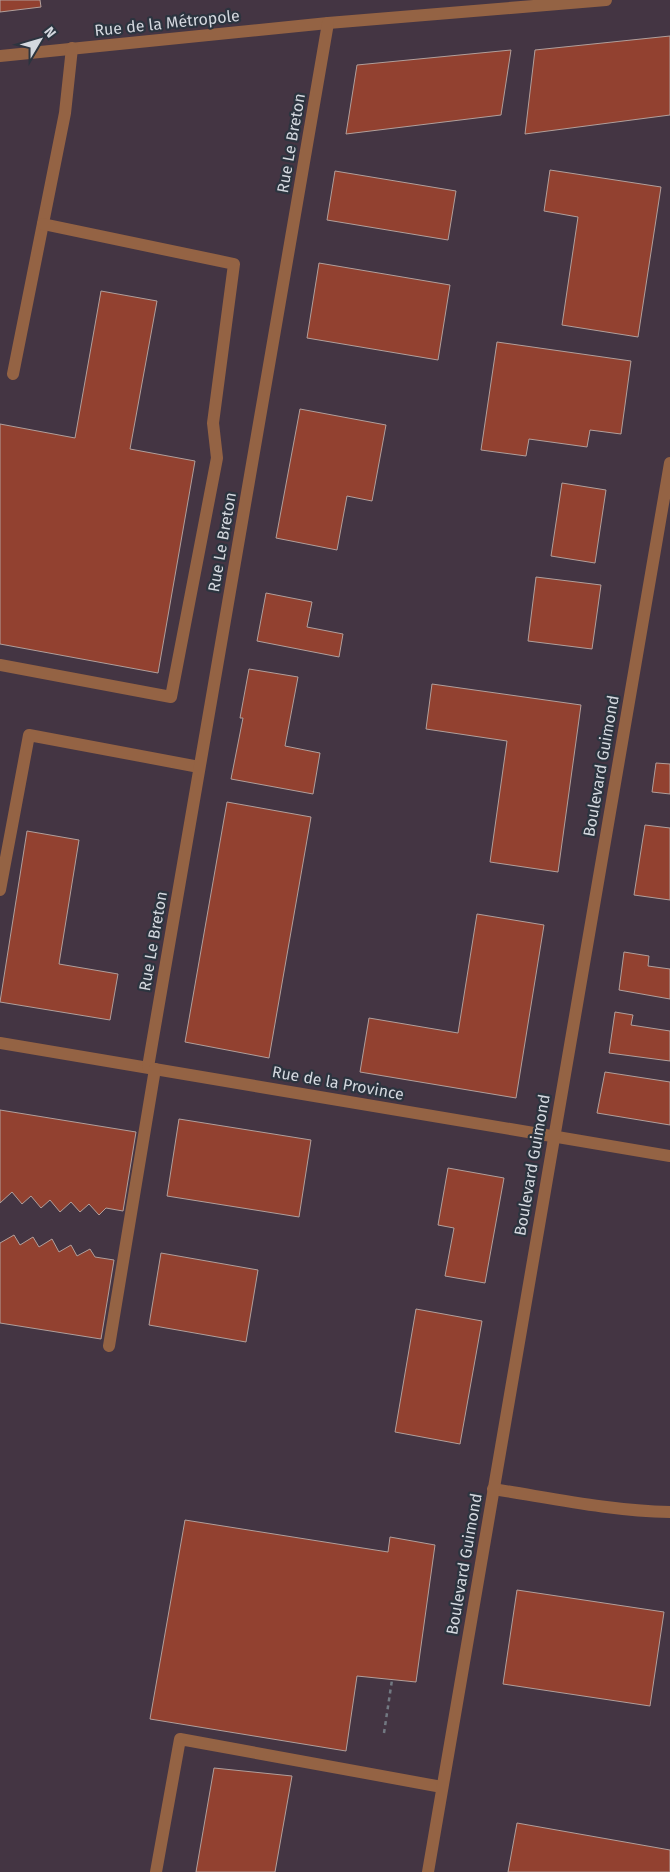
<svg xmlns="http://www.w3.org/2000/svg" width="670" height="1872" viewBox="0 0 670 1872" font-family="'Fira Sans',sans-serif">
<rect width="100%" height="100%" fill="#2c343f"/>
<!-- industrial -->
<rect fill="#443543" x="0" y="0" width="670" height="1872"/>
<!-- building -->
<g fill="#924130" stroke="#b19f9b">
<polygon points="0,0 40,0 41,7 0,12"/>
<polygon points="670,36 670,115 525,134 535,50"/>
<polygon points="511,50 501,115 346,134 357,65"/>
<polygon points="550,170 661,187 638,337 562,325 578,217 544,211"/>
<polygon points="335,171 456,191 448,240 327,220"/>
<polygon points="319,263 450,285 438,360 307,338"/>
<polygon points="101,291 157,301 130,449 195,461 158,673 0,644 0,424 75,438"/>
<polygon points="497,342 631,361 621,434 590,430 587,447 529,439 526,456 481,450"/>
<polygon points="300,409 386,425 372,501 347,496 337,550 276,538"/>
<polygon points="562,483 606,490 595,563 551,556"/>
<polygon points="536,577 601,585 592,649 528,641"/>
<polygon points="266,593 312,602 307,627 343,634 339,657 257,641"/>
<polygon points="249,669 298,677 285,746 320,753 313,794 231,779 243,718 240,718"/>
<polygon points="432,684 581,705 558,872 490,862 507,741 426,729"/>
<polygon points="656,763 670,764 670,794 652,792"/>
<polygon points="227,802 311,817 269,1058 185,1042"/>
<polygon points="645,825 670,828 670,900 634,895"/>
<polygon points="27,831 79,840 59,964 118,974 110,1020 0,1002"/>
<polygon points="477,914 544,925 516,1098 360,1072 369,1018 458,1033"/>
<polygon points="624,952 649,956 648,966 670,969 670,999 619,990"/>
<polygon points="615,1012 633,1015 631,1025 670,1031 670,1061 609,1053"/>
<polygon points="605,1072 670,1082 670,1125 597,1113"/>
<polygon points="0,1110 136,1132 123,1211 106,1208 99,1215 89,1204 80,1212 71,1202 60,1212 50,1200 41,1208 31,1196 22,1204 12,1192 0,1203"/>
<polygon points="179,1119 311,1140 299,1217 167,1196"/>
<polygon points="448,1168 504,1178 485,1283 445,1276 454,1228 438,1225"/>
<polygon points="14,1235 20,1245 33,1237 39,1247 52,1239 59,1252 71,1245 77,1256 90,1249 95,1257 114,1260 101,1339 0,1323 0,1243"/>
<polygon points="161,1253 258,1270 246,1342 149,1325"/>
<polygon points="416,1309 482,1321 460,1444 395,1432"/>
<polygon points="185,1520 388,1552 390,1537 435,1545 416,1682 357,1676 346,1751 150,1719"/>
<polygon points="517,1590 664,1612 650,1706 503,1684"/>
<polygon points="214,1768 292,1776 275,1872 196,1872"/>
<polygon points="517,1823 670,1850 670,1872 508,1872"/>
</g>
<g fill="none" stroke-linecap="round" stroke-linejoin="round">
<!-- path -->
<polyline stroke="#727982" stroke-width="2.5" stroke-dasharray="4 4" stroke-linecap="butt" points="384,1733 392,1680"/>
<!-- minor -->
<g stroke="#946344" stroke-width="12">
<polyline points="0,56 328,23 606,0"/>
<polyline points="13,374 65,113 72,48"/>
<polyline points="0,665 171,697 217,458 213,423 234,264 43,224"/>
<polyline points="0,890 29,735 199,767"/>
<polyline points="0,1043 670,1156"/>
<polyline points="148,1067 328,23"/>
<polyline points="109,1346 155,1069"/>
<path d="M493 1489C551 1498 611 1511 670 1512"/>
<polyline points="156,1872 180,1739 442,1787"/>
<polyline points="428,1872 670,463"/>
</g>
</g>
<g text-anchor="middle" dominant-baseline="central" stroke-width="4.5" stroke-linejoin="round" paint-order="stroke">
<!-- street labels -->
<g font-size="16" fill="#d4d8df" stroke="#2c343f">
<text transform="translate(167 23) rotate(-6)">Rue de la Métropole</text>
<text transform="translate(291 143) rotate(-80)">Rue Le Breton</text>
<text transform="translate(222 542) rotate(-80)">Rue Le Breton</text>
<text transform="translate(601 766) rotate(-80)">Boulevard Guimond</text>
<text transform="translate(153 941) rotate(-80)">Rue Le Breton</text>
<text transform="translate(338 1083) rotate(10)">Rue de la Province</text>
<text transform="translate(532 1165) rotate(-80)">Boulevard Guimond</text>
<text transform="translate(464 1564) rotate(-80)">Boulevard Guimond</text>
</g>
</g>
<!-- north arrow -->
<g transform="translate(40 40) rotate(52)" stroke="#2c343f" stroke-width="4" paint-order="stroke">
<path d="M0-4L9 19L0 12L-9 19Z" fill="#d4d8df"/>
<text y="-8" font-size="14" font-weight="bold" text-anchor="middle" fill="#d4d8df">N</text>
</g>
</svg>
